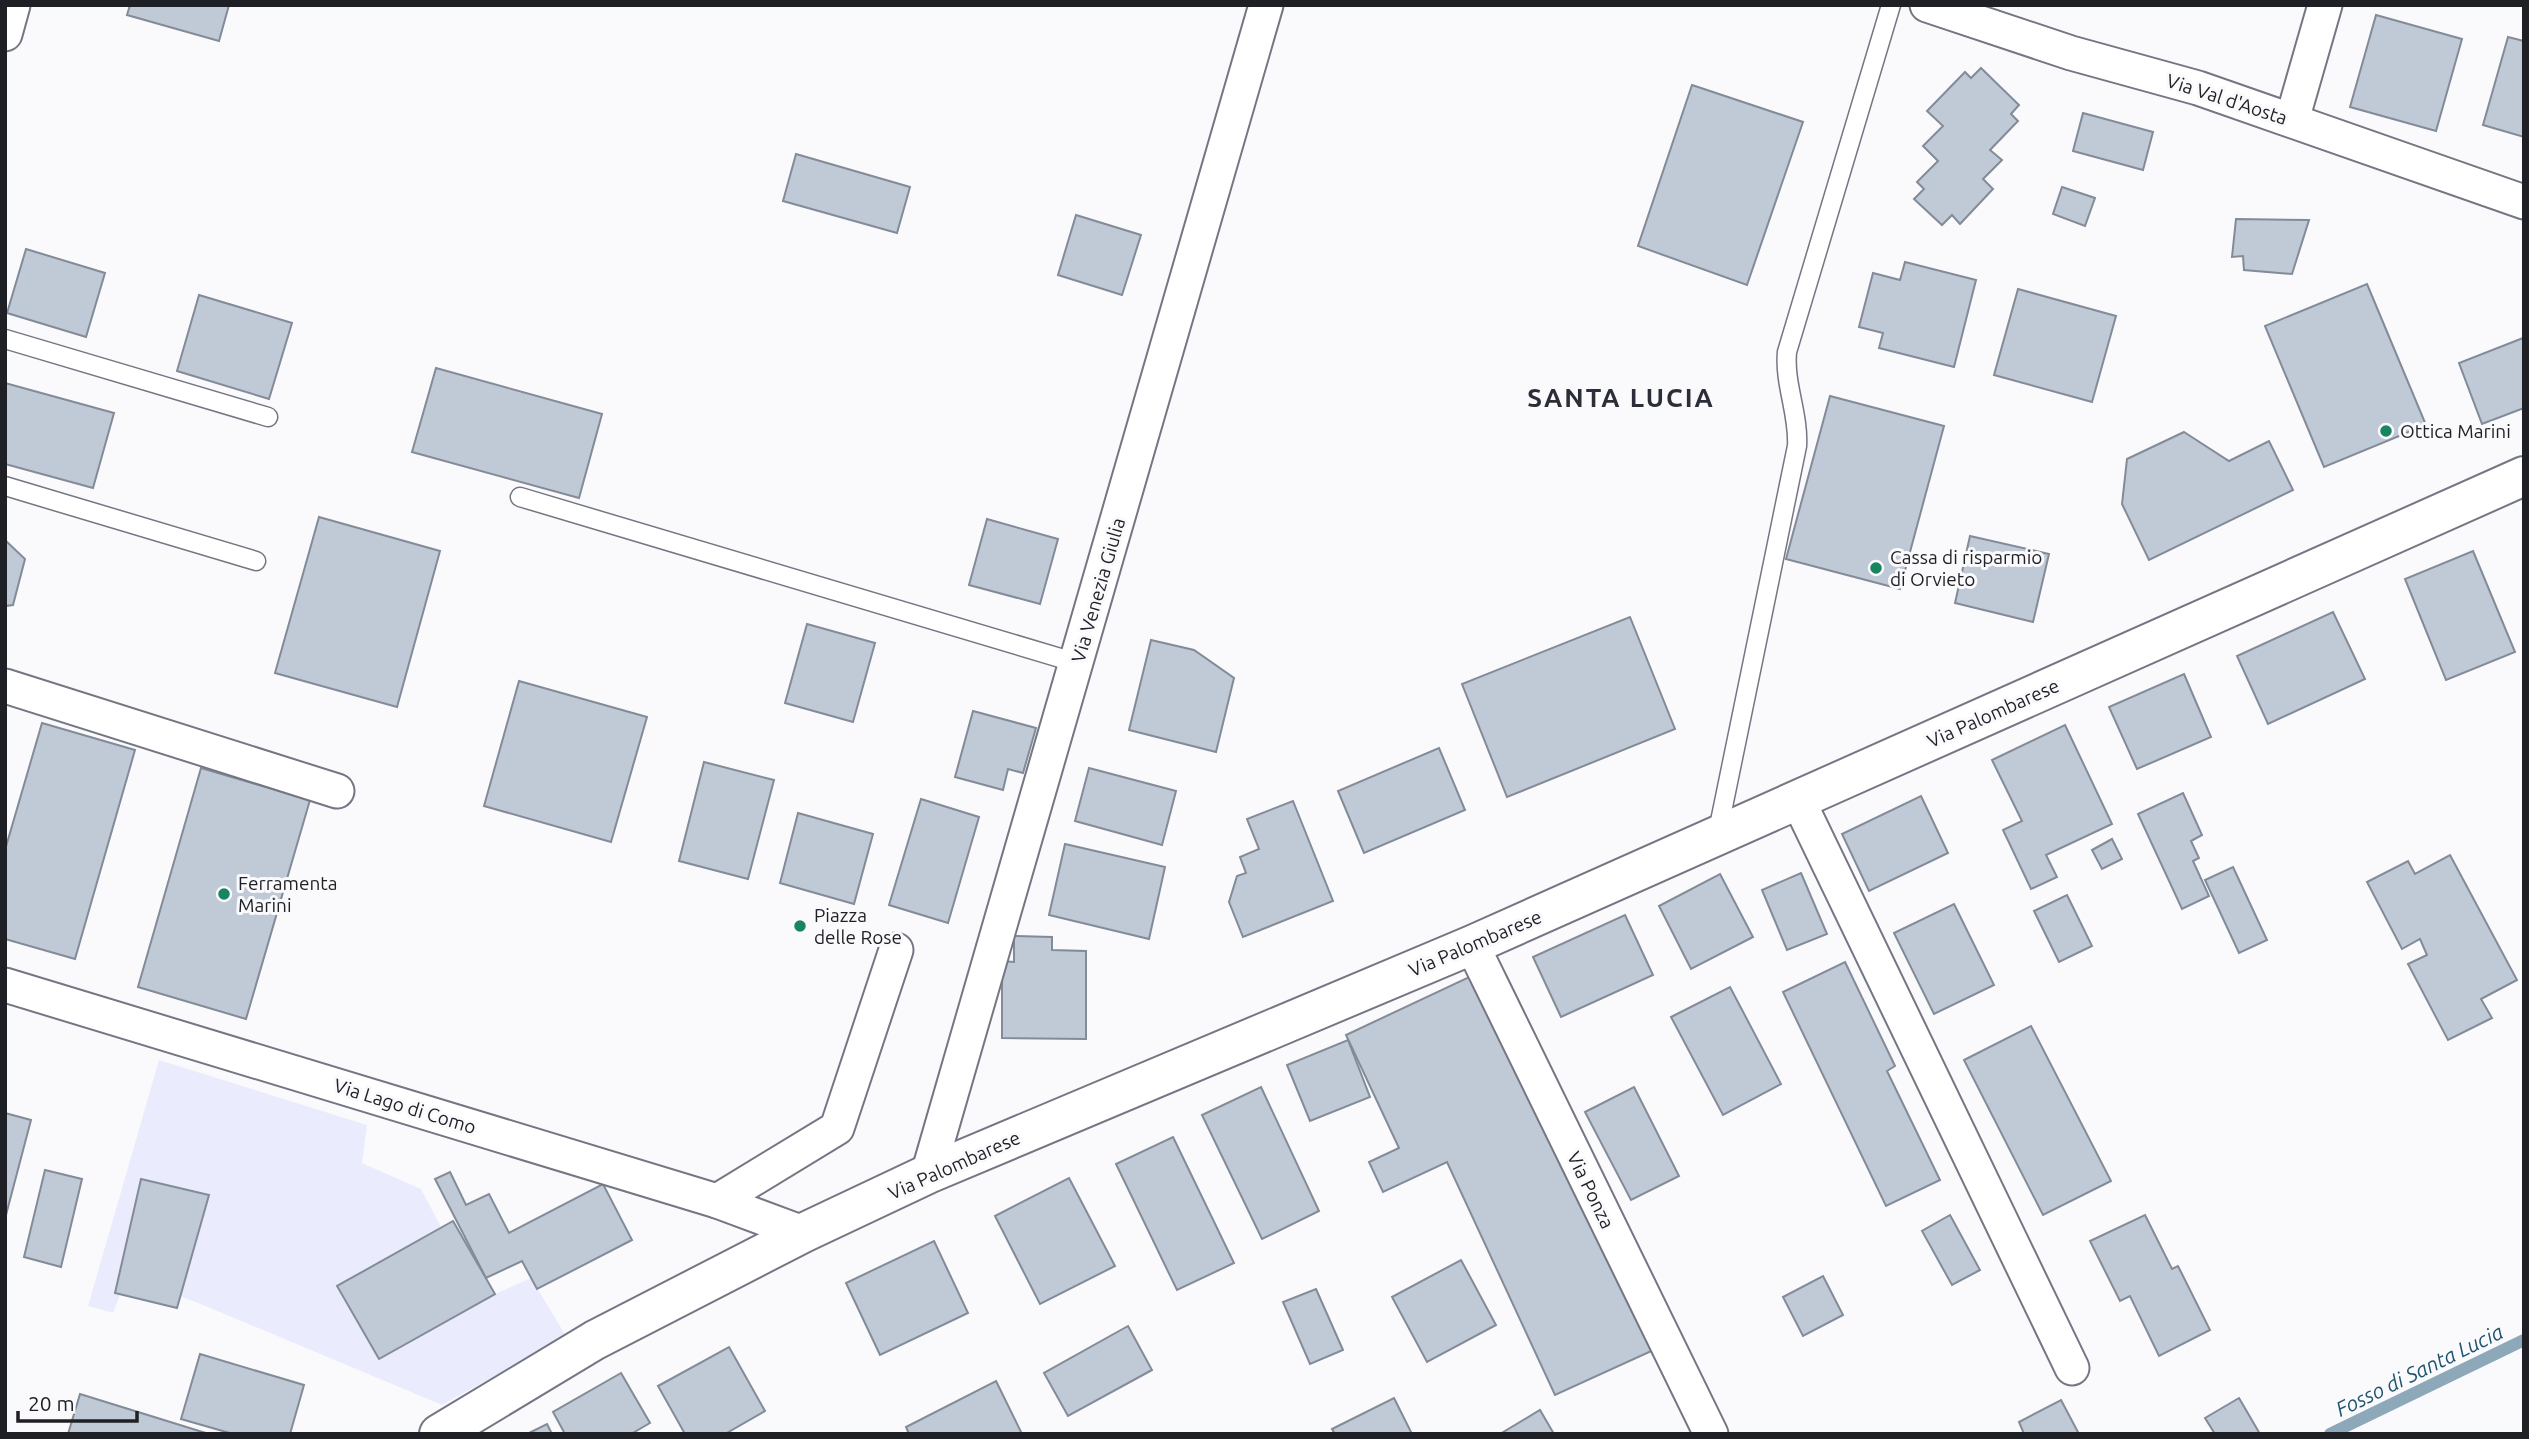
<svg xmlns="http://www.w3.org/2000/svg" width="2529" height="1439" viewBox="0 0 2529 1439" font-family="Ubuntu,sans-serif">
<rect width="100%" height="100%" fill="#fafafd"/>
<!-- built -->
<polygon fill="#eaecfe" points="159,1060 367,1125 362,1163 421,1189 441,1227 338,1286 379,1359 495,1294 531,1278 566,1336 442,1405 203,1305 127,1276 113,1313 88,1306"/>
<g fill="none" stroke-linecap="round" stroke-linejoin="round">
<!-- stream -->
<polyline stroke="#8ca8b9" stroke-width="12" points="2330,1434 2524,1340"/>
</g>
<!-- building -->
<g fill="#c0c9d6" stroke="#828b97" stroke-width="2">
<polygon points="130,5 229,5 219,41 127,15"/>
<polygon points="2376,15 2462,39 2436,131 2350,107"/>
<polygon points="2508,37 2524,41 2524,137 2483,125"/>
<polygon points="1981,68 2019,105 2011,114 2018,121 1990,150 2002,160 1983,179 1993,189 1960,224 1952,215 1942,225 1914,199 1924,189 1917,182 1938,161 1923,146 1943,126 1927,111 1965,72 1971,78"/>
<polygon points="1692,85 1803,122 1747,285 1638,246"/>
<polygon points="2083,113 2153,132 2143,170 2073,151"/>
<polygon points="796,154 910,187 897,233 783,201"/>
<polygon points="2062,187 2095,198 2085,226 2053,214"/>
<polygon points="1076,215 1141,235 1122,295 1058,275"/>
<polygon points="2236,219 2309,220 2292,274 2244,270 2243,256 2232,257"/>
<polygon points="26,249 105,273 86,337 7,313"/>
<polygon points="1905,262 1976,280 1954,367 1879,348 1883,333 1859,327 1873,273 1900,280"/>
<polygon points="2367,284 2426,425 2324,467 2265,326"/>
<polygon points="2018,289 2116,316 2092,402 1994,375"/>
<polygon points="199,295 292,323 269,399 177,371"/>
<polygon points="2523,338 2524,408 2482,424 2459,363"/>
<polygon points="436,368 602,414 579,498 412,452"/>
<polygon points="5,383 114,413 93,488 5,464"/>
<polygon points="1830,396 1944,426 1900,589 1786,559"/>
<polygon points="2184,432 2229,461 2269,441 2293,490 2149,560 2122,504 2127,459"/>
<polygon points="319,517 440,551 397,707 275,673"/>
<polygon points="987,519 1058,539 1040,604 969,585"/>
<polygon points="1970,536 2049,554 2033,622 1955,603"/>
<polygon points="5,540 25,559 13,605 5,606"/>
<polygon points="2473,551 2515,652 2446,680 2405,579"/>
<polygon points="2333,612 2365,679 2268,724 2237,656"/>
<polygon points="1630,617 1675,729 1507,797 1462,684"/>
<polygon points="807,624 875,643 853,722 785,703"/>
<polygon points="1151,640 1194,650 1234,678 1216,752 1129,730"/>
<polygon points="2184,674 2211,737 2137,769 2109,707"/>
<polygon points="519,681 647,717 611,842 484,806"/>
<polygon points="973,711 1036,728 1023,773 1008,769 1003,790 955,777"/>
<polygon points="42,723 135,750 75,959 5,939 5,850"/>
<polygon points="2065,725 2112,824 2046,855 2057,877 2031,889 2003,830 2022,821 1992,760"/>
<polygon points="1439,748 1465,810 1364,853 1338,791"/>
<polygon points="704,762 774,780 748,879 679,861"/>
<polygon points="201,768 310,800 246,1019 138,987"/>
<polygon points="1089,768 1176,791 1162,845 1075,821"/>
<polygon points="2183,793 2202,835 2191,841 2199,858 2193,861 2209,896 2182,909 2138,814"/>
<polygon points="1921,796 1948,853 1869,891 1842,834"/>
<polygon points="921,799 979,817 948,923 889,905"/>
<polygon points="1293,801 1333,901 1243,937 1229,902 1237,876 1246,873 1240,857 1259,849 1247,819"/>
<polygon points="798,813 873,834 854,904 780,883"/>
<polygon points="2112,839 2122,859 2102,869 2092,850"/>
<polygon points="1065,844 1165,867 1149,939 1049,915"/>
<polygon points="2450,855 2517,980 2481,999 2492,1018 2448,1040 2408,964 2427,955 2420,939 2402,949 2367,882 2408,861 2415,874"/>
<polygon points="2233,867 2267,940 2239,953 2205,880"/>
<polygon points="1801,873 1827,934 1787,950 1762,890"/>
<polygon points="1720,874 1753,937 1691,969 1659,906"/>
<polygon points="2067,895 2092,946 2059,962 2034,911"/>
<polygon points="1954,904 1994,985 1934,1014 1894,933"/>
<polygon points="1625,915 1653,975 1561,1017 1533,957"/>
<polygon points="1014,936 1052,937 1052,950 1086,951 1086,1039 1002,1038 1002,961 1014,962"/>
<polygon points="1845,962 1895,1066 1887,1071 1940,1180 1886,1206 1783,992"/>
<polygon points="1482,971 1658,1348 1555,1395 1447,1162 1383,1192 1369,1162 1399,1148 1346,1035"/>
<polygon points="1730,987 1781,1084 1723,1115 1671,1017"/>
<polygon points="2031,1026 2111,1181 2043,1215 1964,1060"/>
<polygon points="1348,1040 1370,1097 1310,1121 1287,1065"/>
<polygon points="1261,1087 1319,1211 1262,1239 1202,1115"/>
<polygon points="1634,1087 1679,1176 1631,1200 1585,1112"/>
<polygon points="5,1113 31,1120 6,1215 5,1215"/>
<polygon points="1173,1137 1234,1263 1177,1290 1116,1164"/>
<polygon points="45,1170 82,1179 61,1267 24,1257"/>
<polygon points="450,1172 466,1205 489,1194 509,1233 603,1184 632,1240 537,1289 522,1261 486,1278 435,1179"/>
<polygon points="1069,1178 1115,1266 1040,1304 995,1216"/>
<polygon points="141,1179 209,1195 177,1308 115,1293"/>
<polygon points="1950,1215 1980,1270 1952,1285 1922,1231"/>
<polygon points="2145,1215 2172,1269 2178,1266 2210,1330 2159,1356 2130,1296 2120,1301 2090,1241"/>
<polygon points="453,1221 495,1294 379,1359 337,1286"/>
<polygon points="934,1241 968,1313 880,1355 846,1283"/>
<polygon points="1461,1260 1496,1325 1427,1362 1392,1297"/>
<polygon points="1823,1276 1843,1315 1803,1336 1783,1297"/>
<polygon points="1316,1289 1343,1350 1310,1364 1283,1302"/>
<polygon points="1128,1326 1152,1370 1068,1416 1044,1373"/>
<polygon points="729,1347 765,1411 725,1434 685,1434 658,1386"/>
<polygon points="200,1354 304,1385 290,1434 233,1434 181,1419"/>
<polygon points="621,1373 650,1423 631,1434 565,1434 553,1412"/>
<polygon points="996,1381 1022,1434 909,1434 906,1427"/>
<polygon points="80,1394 209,1434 68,1434"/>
<polygon points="1394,1398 1412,1434 1335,1434 1332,1429"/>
<polygon points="2239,1398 2260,1434 2215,1434 2205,1418"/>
<polygon points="2061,1400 2079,1434 2024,1434 2019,1422"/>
<polygon points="1540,1410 1554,1434 1500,1434"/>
<polygon points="547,1424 552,1434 527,1434"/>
</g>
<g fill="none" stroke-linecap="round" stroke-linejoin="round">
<defs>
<g id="service">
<polyline points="5,339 268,417"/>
<polyline points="5,486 256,561"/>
<polyline points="520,497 1077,663"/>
<path d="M1717 836 1797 446C1799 414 1784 384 1787 352L1891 5"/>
</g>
<g id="minor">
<polyline points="1927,5 2071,53 2198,88 2524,202"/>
<polyline points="5,34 13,5"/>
<polyline points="2292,120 2325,5"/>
<polyline points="5,686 337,791"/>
<polyline points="1798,800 2072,1368"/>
<polyline points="1472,945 1711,1434"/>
<polyline points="5,985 717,1201 803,1233"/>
<polyline points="928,1174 1266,5"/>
<polyline points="717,1201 837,1128 896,950"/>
</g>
<polyline id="secondary" points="439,1434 595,1340 803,1233 928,1174 1472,945 2524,476"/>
</defs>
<!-- service casing -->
<use href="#service" stroke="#747683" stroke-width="21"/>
<!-- minor casing -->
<use href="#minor" stroke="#747683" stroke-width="37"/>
<!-- secondary casing -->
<use href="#secondary" stroke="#747683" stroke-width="42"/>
<!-- service -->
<use href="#service" stroke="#fff" stroke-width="18"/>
<!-- minor -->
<use href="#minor" stroke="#fff" stroke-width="33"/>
<!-- secondary -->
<use href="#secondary" stroke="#fff" stroke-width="38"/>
</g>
<!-- markers -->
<g fill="#188460" stroke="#fafafd" stroke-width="2.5">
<circle cx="2386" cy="431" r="7"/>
<circle cx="1876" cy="568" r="7"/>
<circle cx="224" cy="894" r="7"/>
<circle cx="800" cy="926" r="7"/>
</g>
<g text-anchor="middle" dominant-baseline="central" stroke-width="6" stroke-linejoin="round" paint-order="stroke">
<!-- street labels -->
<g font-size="19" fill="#1f2025" stroke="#fafafd">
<text transform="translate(2227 99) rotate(18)">Via Val d'Aosta</text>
<text transform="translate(1098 590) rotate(-74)">Via Venezia Giulia</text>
<text transform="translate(1993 713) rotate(-24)">Via Palombarese</text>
<text transform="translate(1475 943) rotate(-23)">Via Palombarese</text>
<text transform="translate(405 1106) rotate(17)">Via Lago di Como</text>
<text transform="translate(954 1165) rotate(-24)">Via Palombarese</text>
<text transform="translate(1591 1190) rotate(64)">Via Ponza</text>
</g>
<!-- poi labels -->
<g font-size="19" fill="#1f2025" stroke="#fafafd" text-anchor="start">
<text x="2400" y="431">Ottica Marini</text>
<text x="1890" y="557">Cassa di risparmio<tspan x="1890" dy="22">di Orvieto</tspan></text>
<text x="238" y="883">Ferramenta<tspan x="238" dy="22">Marini</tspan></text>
<text x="814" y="915">Piazza<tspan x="814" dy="22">delle Rose</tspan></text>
</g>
<!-- water labels -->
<g font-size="21" font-style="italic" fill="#1f546e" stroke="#fafafd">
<text transform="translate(2419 1370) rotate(-26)">Fosso di Santa Lucia</text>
</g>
<!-- district labels -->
<g font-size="26" font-weight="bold" letter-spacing="2" fill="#2b2d38" stroke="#fafafd">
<text x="1621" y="397">SANTA LUCIA</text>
</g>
</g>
<!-- border -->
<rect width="2529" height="1439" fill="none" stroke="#1f2025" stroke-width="14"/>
<!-- scale -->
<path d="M18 1411v10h119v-10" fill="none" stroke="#1f2025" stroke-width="3.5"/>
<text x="28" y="1411" font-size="21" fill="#1f2025" stroke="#fafafd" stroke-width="5" paint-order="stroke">20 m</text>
</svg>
